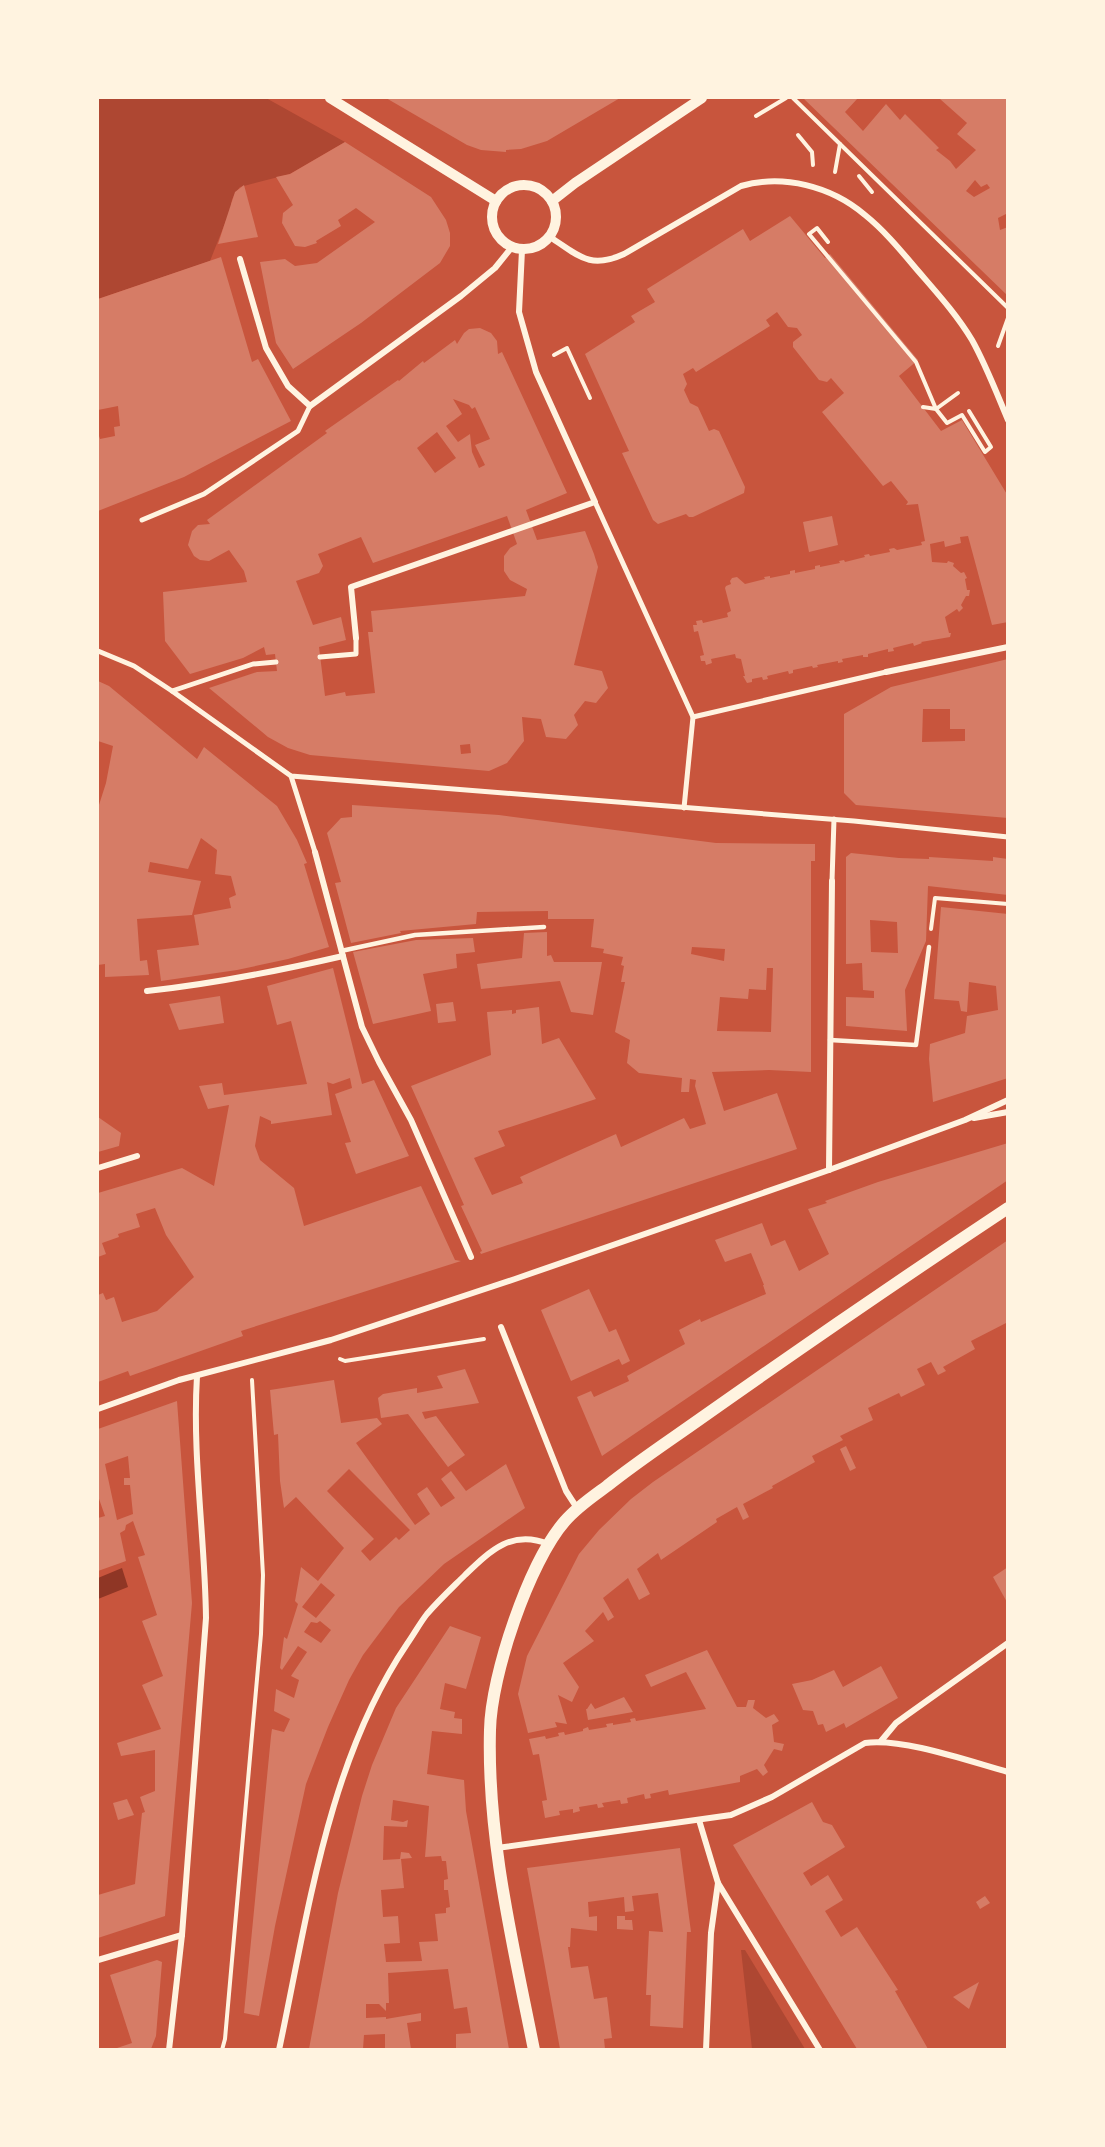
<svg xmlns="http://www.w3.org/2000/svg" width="1105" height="2147" viewBox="0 0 1105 2147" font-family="'Open Sans',sans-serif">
<rect width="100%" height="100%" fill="#c8553d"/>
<!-- green -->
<g fill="#ae4732">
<path d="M98 98H266L345 142 290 174 240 187C236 192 230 200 231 208L210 261 98 299Z"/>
<polygon points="741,1950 745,1950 805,2049 752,2049"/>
</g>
<!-- water -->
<polygon fill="#8f3625" points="122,1568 128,1587 98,1599 98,1578"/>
<!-- building -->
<g fill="#d67c66" fill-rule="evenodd">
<polygon points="386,98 620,98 547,141 521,149 506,150 506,152 481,150 467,145"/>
<path d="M803 98H858L845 112 863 131 886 104 900 120 905 114 939 148 936 150 950 161 956 169 976 150 957 134 967 123 940 99 1008 98V213L998 218 1000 230 1008 227V296ZM975 180 981 187 987 184 990 188 974 197 966 191Z"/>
<polygon points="345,142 431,197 446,220 450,233 450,246 440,263 361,323 293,369 276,343 260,262 285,259 295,266 317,263 375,222 356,208 338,220 341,226 316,241 317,243 305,247 295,246 282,223 283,213 293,205 276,177 290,174"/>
<polygon points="244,185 258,237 218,244 235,192"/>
<polygon points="790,216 825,258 830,254 918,360 899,376 941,431 962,420 1008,496 1008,622 992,625 968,536 960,537 961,543 945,547 944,541 930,544 932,562 947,563 948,561 954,563 953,566 961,573 964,572 967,578 965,579 967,590 970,590 969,596 966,596 961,605 963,608 959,612 957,609 945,617 949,633 951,633 950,637 921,642 922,643 914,646 913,643 893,648 894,651 888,652 888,649 868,654 868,657 863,657 863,655 842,659 843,662 838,663 838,661 817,665 818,667 813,668 812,666 793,670 793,673 789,674 788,671 767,676 768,679 763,680 762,677 752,679 752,682 747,683 743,676 745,676 741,659 736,658 735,654 711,659 712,663 706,665 705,661 701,661 700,656 704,655 698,631 694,632 693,625 697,625 696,621 702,620 703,623 728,617 727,613 731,611 725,588 726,586 731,584 730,581 732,578 737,577 745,584 765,579 764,577 770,576 770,578 790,574 790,571 795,570 795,573 815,569 815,566 820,565 820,567 840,563 839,561 844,560 845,562 865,557 864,555 869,554 870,556 890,552 889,549 894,548 897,550 922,545 921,542 925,541 918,504 906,505 908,502 891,481 883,486 822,412 844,393 831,378 827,382 819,380 793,347 793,342 802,335 797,328 788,327 777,312 766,320 770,326 696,372 693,368 683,374 687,384 684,390 690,403 698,407 709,431 714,429 719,431 745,487 744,493 693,517 689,517 686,514 658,524 653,520 622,453 629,451 585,354 635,322 631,316 655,302 647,289 743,229 750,241"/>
<polygon points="221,257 252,362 258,359 291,421 184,477 98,511 98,433 100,439 115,436 114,427 120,426 118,406 98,410 98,299"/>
<path d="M480 328 491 333 497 341 498 354 502 352 567 493 526 510 537 540 585 531 594 554 598 567 574 665 602 671 608 688 596 703 585 701 574 715 578 725 566 739 546 737 541 719 522 717 524 741 507 763 489 771 310 755 288 748 268 737 209 688 257 672 277 671 275 654 266 655 264 647 243 658 190 674 165 641 163 592 247 582 244 571 229 550 209 561 200 560 194 556 188 545 192 531 198 525 210 524 207 520 327 433 325 431 398 380 399 381 423 361 424 363 455 340 457 344 464 333 469 329ZM453 399 469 405 472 409 475 407 490 439 475 445 485 465 479 468 472 452 470 434 458 442 446 426 462 414ZM437 432 456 458 435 473 417 448ZM507 516 517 544 510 548 504 556V571L510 580 527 589 525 596 371 611 373 632H368L375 693 346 696 345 692 325 696 319 647 346 640 341 617 313 625 296 581 319 573 323 566 318 554 361 537 373 563ZM470 744 471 753 461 754 460 745Z"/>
<polygon points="832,516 838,545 809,552 803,522"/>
<path d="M1008 659V818L856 805 844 793V714L891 687ZM923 709H950V729H965V741L922 742Z"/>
<polygon points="98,681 109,686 197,759 204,747 277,806 297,840 307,863 304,864 329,947 288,959 237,970 161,981 157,950 199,945 194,915 231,908 229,898 236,895 231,876 215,874 217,850 201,838 188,869 150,862 148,872 201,881 192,915 137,919 140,961 147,960 149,975 105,977 105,964 98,965 98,808 106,783 113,746 98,741"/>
<path d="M352 805 499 815 716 843 815 844V861H811V1072L769 1070 712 1072 724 1111 777 1093 797 1149 481 1254 480 1252 482 1251 461 1206 464 1205 411 1086 491 1055 487 1012 512 1010V1014L516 1013V1010L539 1007 542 1044 559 1038 596 1099 498 1131 505 1146 474 1158 492 1195 523 1183 520 1177 616 1134 621 1147 684 1118 690 1129 706 1124 695 1086 696 1080 690 1079 689 1092H681L682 1078 639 1073 627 1063 630 1040 615 1032 625 982H621L624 966 621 965 623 957 603 953 604 949 591 947 594 919H548V911L477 912 476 924 400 931 401 933 351 943 335 883 341 882 327 833 341 818 352 817ZM692 947 725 949 724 961 691 954ZM767 968H773L771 1032 717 1031 720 997 748 999 749 989 766 990Z"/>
<path d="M851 853 899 858 929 859V857L993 861V857L1008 859V895L928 886 926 941 905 990 907 1031 846 1026V997L874 998V991L863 990 862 963 846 964V857ZM870 920 897 922 898 953 871 952Z"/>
<polygon points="941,907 1008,914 1008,1078 933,1102 929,1059 930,1044 965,1033 967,1016 998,1010 996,986 969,982 967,1012 961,1011 959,1001 934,999"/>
<polygon points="547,932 547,956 551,955 554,962 602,962 593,1015 571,1012 560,981 481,989 477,964 522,958 524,933"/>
<polygon points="473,938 475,952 456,954 457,968 423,974 431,1011 373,1024 353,952 416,940"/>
<polygon points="333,968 362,1084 374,1080 409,1156 356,1174 345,1143 351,1142 335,1094 352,1088 350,1078 333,1084 327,1082 332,1115 271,1124 271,1121 260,1116 255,1146 260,1160 294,1188 304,1226 421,1186 455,1260 461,1261 241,1331 243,1336 130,1376 128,1371 98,1382 98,1295 103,1293 106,1300 114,1297 122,1322 157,1311 194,1277 166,1235 155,1208 136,1214 140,1227 118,1234 119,1237 102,1243 106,1254 98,1257 98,1193 182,1168 214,1186 229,1105 208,1109 199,1086 222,1083 224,1095 307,1084 291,1021 277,1025 267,986"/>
<polygon points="220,996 224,1023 179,1030 169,1004"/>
<polygon points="453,1002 456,1021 438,1023 436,1004"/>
<polygon points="98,1117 121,1133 119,1146 98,1152"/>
<polygon points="1008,1143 1008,1180 602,1456 577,1397 591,1391 594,1397 629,1381 627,1376 685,1344 679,1330 700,1319 701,1322 766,1294 763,1285 764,1285 751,1253 725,1262 715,1240 762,1223 771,1246 785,1240 799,1271 829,1254 808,1209 827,1203 825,1201 878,1182"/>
<polygon points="1008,1240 1008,1322 971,1341 975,1349 943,1367 946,1371 938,1375 931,1362 917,1369 925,1385 901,1397 899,1393 868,1408 873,1420 840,1436 843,1440 812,1456 815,1462 772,1486 773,1488 743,1504 749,1517 743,1520 737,1507 716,1519 717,1522 661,1560 658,1553 637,1569 650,1594 639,1600 628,1578 603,1598 614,1617 608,1621 603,1612 585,1631 594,1641 563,1663 579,1687 572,1702 558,1695 567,1724 555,1722 557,1727 528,1733 518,1694 527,1656 579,1554 599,1530 631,1499 653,1482"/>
<polygon points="589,1289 609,1332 616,1329 630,1361 622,1365 619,1359 571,1381 541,1310"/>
<polygon points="465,1369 479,1403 422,1412 425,1419 436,1416 465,1455 448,1467 408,1414 381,1418 378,1398 383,1394 417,1388 417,1393 443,1388 437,1376"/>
<path d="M334 1380 341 1423 377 1418 382 1424 356 1443 415 1525 430 1514 417 1494 427 1487 441 1507 455 1498 441 1479 451 1471 466 1491 506 1464 525 1508 444 1564 399 1607 363 1655 349 1680 328 1727 306 1784 275 1926 259 2016 244 2013 271 1736 272 1729 284 1732 290 1719 274 1711 276 1689 294 1698 299 1680 291 1676 307 1652 298 1646 282 1670 280 1668 284 1637 287 1639 298 1604 295 1601 301 1567 318 1581 344 1548 296 1497 284 1508 280 1481 278 1434 274 1435 270 1390ZM349 1469 410 1530 399 1540 396 1537 370 1561 361 1551 374 1539 327 1491ZM321 1583 335 1595 316 1618 302 1607ZM320 1621 331 1630 321 1643 304 1632 311 1622 317 1623Z"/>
<path d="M177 1401 192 1603 165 1916 98 1938V1895L135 1884 142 1813 145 1812 140 1797 155 1791V1750L121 1756 117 1743 161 1729 142 1685 163 1676 142 1621 157 1615 138 1557 145 1555 133 1521 126 1525 125 1530 120 1533 126 1561 98 1571V1518L105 1516 98 1496V1429ZM128 1456 130 1478H124V1485H130L133 1514 117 1520 105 1464Z"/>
<polygon points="846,1446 856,1468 850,1471 840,1449"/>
<polygon points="1008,1567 1008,1604 993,1577"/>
<path d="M450 1626 481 1637 466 1689 445 1683 440 1709 455 1712 454 1718 462 1719V1734L432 1731 427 1774 464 1780 466 1811 509 2049H456V2034L471 2033 467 2007 454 2009 448 1969 388 1973 389 2003H386V2011L379 2004H366V2018L386 2017V2019L421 2013V2021L407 2023 411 2049H385V2034L364 2035 363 2049H309L338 1893 362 1796 372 1765 396 1708ZM393 1800 429 1806 425 1857 441 1856 442 1861H446L448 1879 444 1880V1890H448L450 1907 446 1908V1913L435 1914 438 1941 419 1942 422 1961 386 1962 384 1944 400 1943 398 1916 383 1917 381 1890 404 1888 401 1859 412 1858 409 1853 401 1852 400 1859 383 1860 384 1826 407 1827 408 1820 403 1822 391 1820Z"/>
<polygon points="707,1650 737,1707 746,1707 748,1700 755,1700 753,1708 766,1718 774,1714 779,1721 772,1725 774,1742 784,1744 782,1751 774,1749 764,1765 768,1772 763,1776 757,1769 740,1776 740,1782 669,1795 668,1790 650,1794 651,1798 645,1799 644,1794 627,1798 628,1803 621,1804 620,1800 602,1803 604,1807 598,1808 597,1804 579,1807 580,1811 573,1813 573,1809 559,1811 560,1815 545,1818 542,1801 547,1800 539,1754 533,1755 529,1739 545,1736 546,1739 559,1736 558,1733 564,1732 565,1735 583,1731 583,1729 588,1727 589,1730 607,1727 606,1724 613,1723 613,1725 631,1722 630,1719 635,1718 636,1721 706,1709 686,1672 651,1687 645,1675"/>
<polygon points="881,1666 898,1698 846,1728 844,1723 826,1732 823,1724 818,1725 813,1711 803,1710 792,1684 812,1680 834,1670 843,1687"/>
<polygon points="624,1697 633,1712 588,1720 586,1709 587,1709 591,1703 595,1709"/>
<polygon points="127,1799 134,1815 118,1820 113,1803"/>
<polygon points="812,1802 823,1822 832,1825 845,1847 803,1873 811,1886 828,1875 843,1900 825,1911 841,1937 857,1927 898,1990 895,1991 928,2049 857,2049 733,1845"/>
<polygon points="680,1848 691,1932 687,1932 683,2028 650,2026 651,1995 646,1995 649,1931 663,1932 658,1893 632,1896 634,1911 625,1912 624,1897 588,1902 589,1917 597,1916 597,1931 571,1928 570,1947 568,1947 571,1968 588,1966 594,1999 607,1997 612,2038 604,2039 605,2049 560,2049 527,1868"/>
<polygon points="985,1896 990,1903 980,1909 976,1902"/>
<polygon points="617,1916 625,1916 625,1920 632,1920 633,1930 617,1929"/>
<polygon points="157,1960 162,1962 156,2036 151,2049 114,2049 132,2043 110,1975"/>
<polygon points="979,1982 969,2009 953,1997"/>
</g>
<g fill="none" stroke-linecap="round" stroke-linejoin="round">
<!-- path -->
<g stroke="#fff3e0" stroke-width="4">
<polyline points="793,98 840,144 835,172"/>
<polyline points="756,116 786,98"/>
<polyline points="798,135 812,152 813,165"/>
<polyline points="840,144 1008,308"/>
<polyline points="859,176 872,192"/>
<polyline points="828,242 817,228 809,234 916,362 936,409 923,407"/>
<polyline points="998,346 1008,318"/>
<polyline points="554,355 567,348 590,398"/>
<polyline points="958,393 936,409 947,423 962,415 985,452 991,447 969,411"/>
<polyline points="931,929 935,898 1008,904"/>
<polyline points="340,1359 345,1361 484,1339"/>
<polyline points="222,2050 225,2039 261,1634 263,1575 252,1380"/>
</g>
<!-- service -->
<g stroke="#fff3e0" stroke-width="4.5">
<polyline points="341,951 415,935 544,927"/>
<polyline points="830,1040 916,1045 929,947"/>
</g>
<!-- pedestrian -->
<g stroke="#fff3e0" stroke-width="5">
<polyline points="595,502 693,717 684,808"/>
<polyline points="142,520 204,494 298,431 310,406"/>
<polyline points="98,651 134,666 172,691 291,776 854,821 1008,837"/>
<polyline points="320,657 356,654 356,638"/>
<polyline points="172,691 253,664 276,662"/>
<polyline points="693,717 886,672"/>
<polyline points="291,776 315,852"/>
<polyline points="832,881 834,819"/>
</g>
<!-- minor -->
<g stroke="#fff3e0" stroke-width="6">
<path d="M550 237C578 255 589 270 624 254L741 186C783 174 831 186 865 215 885 231 902 252 919 272 938 294 957 315 972 340 986 365 997 394 1008 420"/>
<polyline points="240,259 266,348 288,386 310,406 461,296 495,268 512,247"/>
<polyline points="356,638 351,587 595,502 536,372 519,312 522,250"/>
<polyline points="886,672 1008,647"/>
<polyline points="315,852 362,1027 379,1062 411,1120 471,1257"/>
<path d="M147 991C214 984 278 971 343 956"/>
<polyline points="974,1118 1008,1112"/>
<polyline points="98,1168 137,1156"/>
<polyline points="829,1170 832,881"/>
<polyline points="501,1327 566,1491 577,1508"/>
<polyline points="98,1409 179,1380 331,1340 515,1279 829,1170 965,1120 1008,1100"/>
<polyline points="881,1741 896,1723 907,1715 1008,1643"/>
<polyline points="699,1820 718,1883 820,2050"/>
<path d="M497 1848 731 1815 772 1797 865 1743C904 1738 968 1761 1008 1772"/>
<polyline points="98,1960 182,1935"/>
<path d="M169 2050 182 1935 206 1618C205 1537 192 1456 197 1376"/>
<path d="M279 2050C308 1914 328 1761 407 1644 414 1634 420 1623 427 1614 439 1600 453 1587 465 1575 490 1551 512 1529 548 1544"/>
<polyline points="706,2050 711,1933 718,1883"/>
</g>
<!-- tertiary -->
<g stroke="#fff3e0" stroke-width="10">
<polyline points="330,98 496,201"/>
<circle cx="524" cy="217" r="32"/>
<polyline points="552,201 575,183 702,98"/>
</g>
<!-- secondary -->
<path stroke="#fff3e0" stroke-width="12" d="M534 2050C513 1944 487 1838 490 1730 491 1675 529 1562 565 1521 577 1507 592 1497 607 1486 637 1462 669 1441 700 1419 802 1347 904 1277 1008 1208"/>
</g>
<!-- border -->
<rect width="1105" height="2147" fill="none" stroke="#fff3e0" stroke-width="198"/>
</svg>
